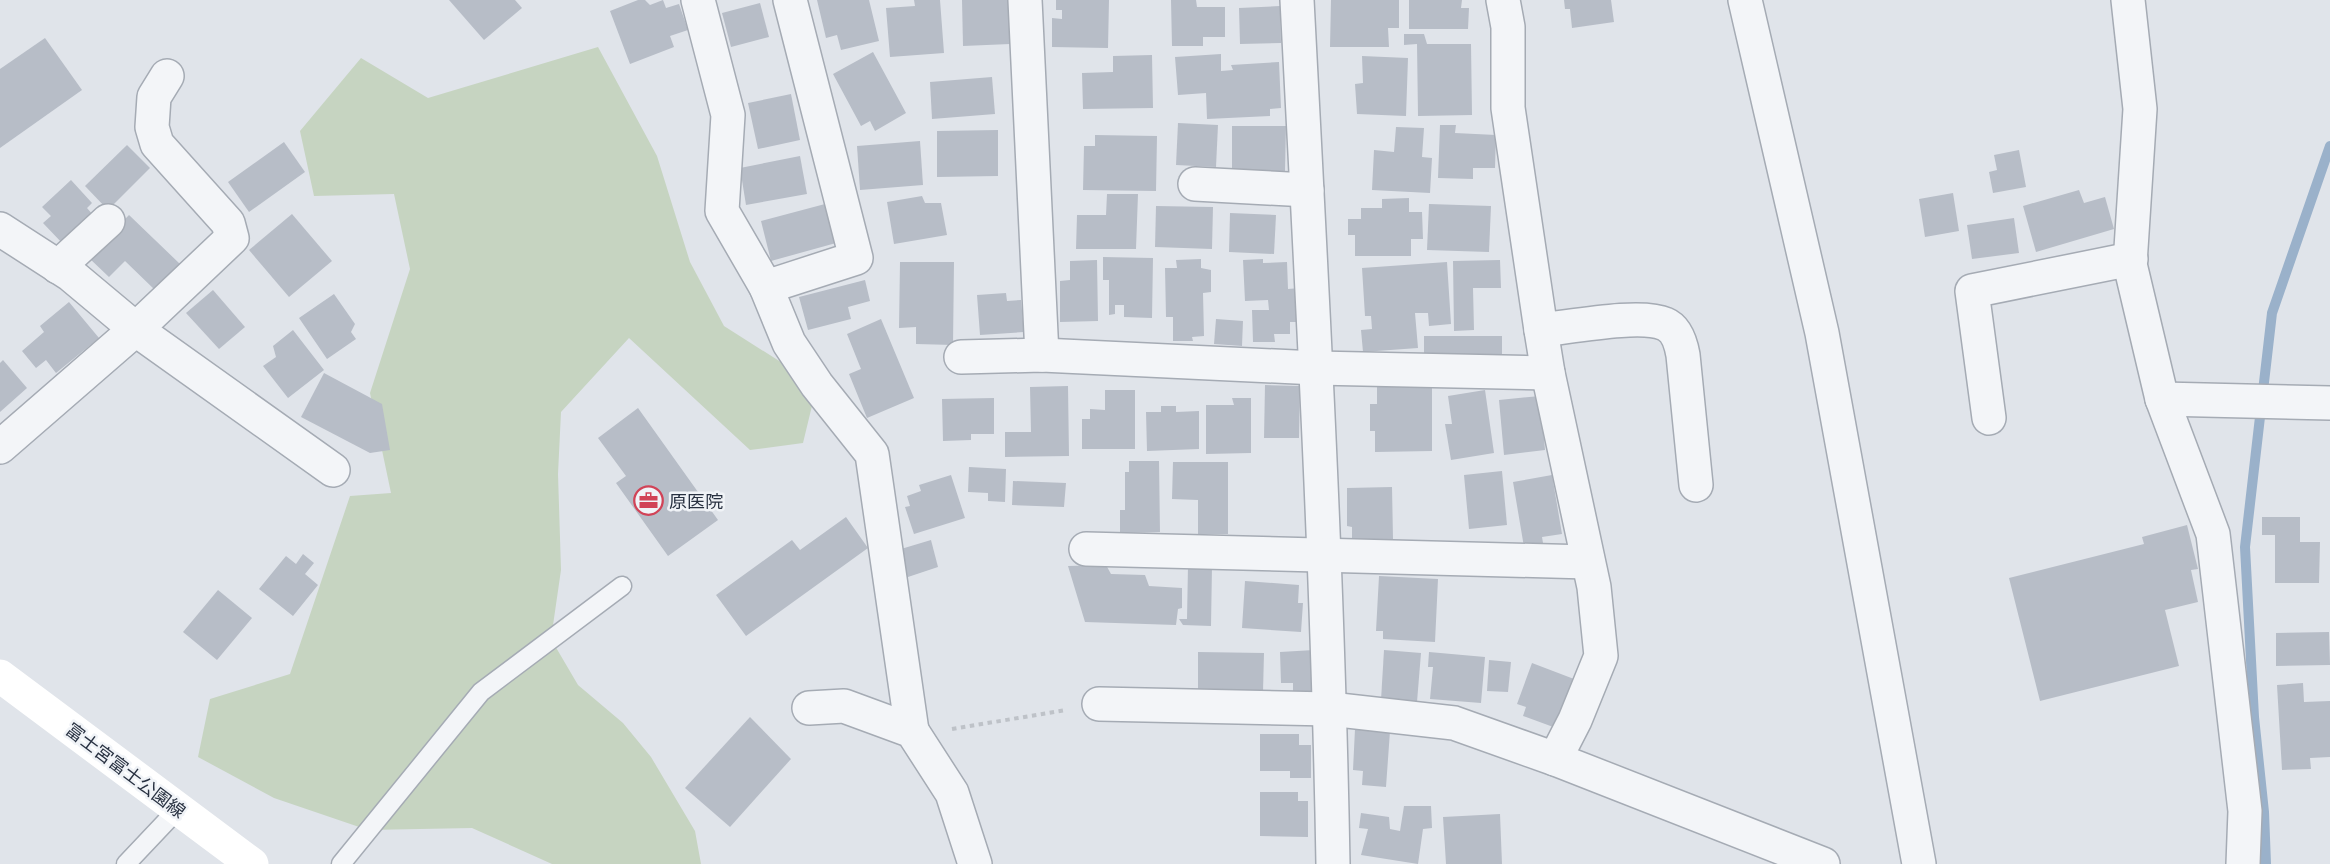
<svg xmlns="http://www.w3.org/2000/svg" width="2330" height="864" viewBox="0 0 2330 864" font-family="'Noto Sans','Noto Sans JP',sans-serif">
<rect width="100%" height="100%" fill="#e0e4ea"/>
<!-- green -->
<polygon fill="#c6d4c1" points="598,47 657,156 690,262 724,326 817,385 803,443 750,450 629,338 561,412 558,474 561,570 551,639 578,685 623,723 651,757 695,831 701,864 552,864 472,828 368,830 274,798 198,757 210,699 290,674 350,496 391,493 370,393 410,269 394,194 314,196 300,131 361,58 428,98"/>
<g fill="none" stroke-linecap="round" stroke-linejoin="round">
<!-- stream -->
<polyline stroke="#9ab1ca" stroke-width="10" points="2266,864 2264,812 2254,717 2245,547 2272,313 2330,146"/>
</g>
<!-- building -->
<g fill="#b7bdc7">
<polygon points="449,0 515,0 522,8 484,40"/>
<polygon points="638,0 645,0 650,5 663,0 666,8 679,4 688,30 670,36 674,47 630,64 610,11"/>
<polygon points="817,0 869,0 879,41 841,50 837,35 826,38"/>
<polygon points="914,0 940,0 944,53 890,57 886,8 915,6"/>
<polygon points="962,0 1008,0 1010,44 963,46"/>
<polygon points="1056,0 1109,0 1108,48 1052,47 1052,18 1062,19 1062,10 1056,10"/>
<polygon points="1171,0 1196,0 1197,7 1225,7 1225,37 1203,37 1203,46 1172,46"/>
<polygon points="1331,0 1399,0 1399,28 1388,28 1389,47 1330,47"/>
<polygon points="1409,0 1462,0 1461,8 1469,8 1468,29 1409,29"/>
<polygon points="1564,0 1611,0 1614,22 1572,28 1570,9 1565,9"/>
<polygon points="760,3 769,37 731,47 722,13"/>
<polygon points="1280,6 1281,43 1240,44 1239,8"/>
<polygon points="1404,34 1424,34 1427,44 1471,44 1472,115 1418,116 1417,44 1404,45"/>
<polygon points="45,38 82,90 0,148 0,69"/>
<polygon points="873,52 906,113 875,131 870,121 861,126 833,74"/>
<polygon points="1221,54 1221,71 1233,70 1231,65 1279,62 1281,108 1270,109 1270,116 1207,119 1206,93 1178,95 1175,57"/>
<polygon points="1152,55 1153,108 1083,109 1082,73 1113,72 1113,56"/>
<polygon points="1362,56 1408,58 1406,116 1357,114 1355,84 1363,83"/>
<polygon points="992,77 995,114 932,119 930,82"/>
<polygon points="791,94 800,140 758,149 748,103"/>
<polygon points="1178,123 1218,125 1216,167 1176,165"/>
<polygon points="1440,125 1456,125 1455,133 1496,135 1495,168 1473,168 1473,179 1438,178"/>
<polygon points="1232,126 1286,126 1285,171 1232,171"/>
<polygon points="1396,127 1424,128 1422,157 1432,158 1430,193 1372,190 1374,150 1394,152"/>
<polygon points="998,130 998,176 937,177 937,131"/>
<polygon points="1095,135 1157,136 1156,191 1083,190 1084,146 1095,146"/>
<polygon points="920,141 923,185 860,190 857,146"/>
<polygon points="284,142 305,172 249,212 228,182"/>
<polygon points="127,145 150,168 108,210 85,186"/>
<polygon points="2019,150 2026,187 1993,193 1989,172 1997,170 1994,155"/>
<polygon points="800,156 807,194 746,205 740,168"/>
<polygon points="71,180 92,203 87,208 93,215 63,244 43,223 51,216 42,207"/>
<polygon points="2079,190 2084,203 2105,197 2114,229 2036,252 2023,206"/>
<polygon points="1953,193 1959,231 1925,237 1919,199"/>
<polygon points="1107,194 1138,194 1136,249 1076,249 1077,215 1106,215"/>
<polygon points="922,196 925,203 941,203 947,235 894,244 887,202"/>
<polygon points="1409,198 1409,212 1422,212 1423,239 1411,239 1411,256 1355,256 1355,235 1348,235 1348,219 1361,219 1361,208 1382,208 1382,199"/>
<polygon points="825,204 836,243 771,261 761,221"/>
<polygon points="1429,204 1491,206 1489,252 1427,250"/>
<polygon points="1156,206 1213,207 1212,249 1155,247"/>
<polygon points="1230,213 1276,215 1274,254 1229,252"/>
<polygon points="292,214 332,261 289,297 249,250"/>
<polygon points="129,215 180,264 155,290 125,261 109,277 88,257"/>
<polygon points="2014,218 2019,253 1972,259 1967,225"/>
<polygon points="1103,257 1153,258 1152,318 1124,317 1124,305 1115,305 1115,314 1109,315 1109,280 1103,280"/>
<polygon points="1201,259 1201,268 1211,270 1211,292 1203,293 1204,336 1192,337 1193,341 1173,341 1173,317 1166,317 1165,268 1177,268 1176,260"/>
<polygon points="1263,259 1263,263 1287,262 1288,289 1300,288 1300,322 1290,322 1290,334 1274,334 1275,342 1253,342 1252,310 1269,310 1268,300 1245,301 1243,260"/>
<polygon points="1097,260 1098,321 1060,322 1060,281 1070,280 1070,261"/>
<polygon points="1500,260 1501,288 1473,288 1474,330 1454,331 1453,261"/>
<polygon points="900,262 954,262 953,345 916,344 916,327 899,328"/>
<polygon points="1447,262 1451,324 1429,326 1428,313 1415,313 1418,348 1363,352 1361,330 1372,329 1371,316 1365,316 1362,268"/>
<polygon points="865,280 870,301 848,307 851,319 808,330 799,297"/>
<polygon points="213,290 245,327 219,349 186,313"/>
<polygon points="1006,293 1007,301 1021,300 1024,332 980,335 977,295"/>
<polygon points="334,294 355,324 351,332 356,339 327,359 299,318"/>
<polygon points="69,302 99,338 56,373 46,360 36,368 22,351 44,332 40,326"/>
<polygon points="881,319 914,398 867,418 849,374 861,369 847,334"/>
<polygon points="1216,319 1243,321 1242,346 1214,344"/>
<polygon points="293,330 324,370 288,398 263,366 276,357 273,346"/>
<rect x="1424" y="336" width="78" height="19"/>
<polygon points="3,360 27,388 0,412 0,363"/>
<polygon points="324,373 382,404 390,450 370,453 301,417"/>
<polygon points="1265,385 1300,386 1299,438 1264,438"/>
<polygon points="1068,386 1069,456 1005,457 1005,432 1031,432 1030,387"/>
<polygon points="1377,387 1432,387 1432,451 1375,452 1375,431 1370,431 1370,404 1377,404"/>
<polygon points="1105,390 1135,390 1135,449 1082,449 1082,419 1090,419 1090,409 1105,410"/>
<polygon points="1485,390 1494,453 1451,460 1445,424 1452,424 1448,396"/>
<polygon points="1540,396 1545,450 1504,455 1499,400"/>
<polygon points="994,398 994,434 971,434 971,440 943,441 942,399"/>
<polygon points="1232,398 1251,398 1251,453 1206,454 1206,405 1234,405"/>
<polygon points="1161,406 1176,406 1176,412 1199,411 1199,449 1147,451 1146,412 1161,412"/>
<polygon points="638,408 718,520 668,556 616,483 626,476 598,438"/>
<polygon points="1129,461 1159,461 1160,532 1120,533 1120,510 1125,510 1125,472 1129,472"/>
<polygon points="1173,462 1228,462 1228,534 1198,534 1198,500 1172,499"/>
<polygon points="969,467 1006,469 1005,502 988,501 988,493 968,492"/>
<polygon points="1502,471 1507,525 1469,529 1464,475"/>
<polygon points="951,475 965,518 914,534 905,507 910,506 907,496 921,491 919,485"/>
<polygon points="1552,475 1562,534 1542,537 1543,543 1524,547 1513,482"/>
<polygon points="1013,481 1066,483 1064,507 1012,505"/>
<polygon points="1392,487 1393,539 1352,539 1352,527 1347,526 1347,488"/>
<polygon points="846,517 868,548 746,636 716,595 792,540 800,550"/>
<polygon points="2262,517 2300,517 2300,542 2320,542 2319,583 2275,583 2275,535 2262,535"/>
<polygon points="2187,525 2198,569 2191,570 2198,602 2165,610 2179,666 2040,701 2009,578 2144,544 2142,537"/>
<polygon points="931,540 938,567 902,579 901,549"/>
<polygon points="303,554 314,563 305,574 318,585 293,616 259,589 286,556 296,564"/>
<polygon points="1106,565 1111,574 1145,575 1149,586 1182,588 1182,608 1178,609 1176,625 1085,622 1068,566"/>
<polygon points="1188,566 1212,566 1211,626 1183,625 1179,619 1187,619"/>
<polygon points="1379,576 1438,579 1435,642 1383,639 1383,631 1376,631"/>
<polygon points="1245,581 1299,585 1298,603 1303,603 1301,632 1242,628"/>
<polygon points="218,590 252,618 217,660 183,632"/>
<polygon points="2329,632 2330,665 2276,666 2276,633"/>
<polygon points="1314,650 1317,693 1293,695 1293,683 1281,683 1280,652"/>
<polygon points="1384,650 1421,653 1417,702 1381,700"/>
<polygon points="1198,652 1264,653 1263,692 1198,692"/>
<polygon points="1429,652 1485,657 1481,703 1430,699 1433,667 1428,667"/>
<polygon points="1489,660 1511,662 1508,692 1487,691"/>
<polygon points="1532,663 1574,679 1556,728 1523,716 1526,707 1517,704"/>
<polygon points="2303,683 2304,702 2330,701 2330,757 2310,758 2311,769 2282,770 2277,685"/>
<polygon points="750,717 791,759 730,827 685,788"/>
<polygon points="1355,729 1390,731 1386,787 1362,785 1363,771 1353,770"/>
<polygon points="1260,734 1299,734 1299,745 1311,745 1311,778 1290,778 1290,771 1260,771"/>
<polygon points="1260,792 1298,792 1298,801 1308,801 1308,837 1260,836"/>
<polygon points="1404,806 1431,806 1432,828 1423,829 1418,864 1361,855 1368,829 1359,828 1361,813 1389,817 1390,829 1400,831"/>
<polygon points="1500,814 1502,864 1446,864 1443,817"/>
</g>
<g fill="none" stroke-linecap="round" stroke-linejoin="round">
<defs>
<g id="service">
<polyline points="126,864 178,809"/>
<polyline points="341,864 481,692 622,586"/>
</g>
<g id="minor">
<polyline points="698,0 728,115 722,211 766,287 789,343 817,385 872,454 912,731"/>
<polyline points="1025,0 1042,355"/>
<path d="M1297 0C1312 288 1328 576 1333 864"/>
<polyline points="1503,0 1508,27 1508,108 1541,330 1548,373 1594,587 1601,656 1575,720 1555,759"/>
<polyline points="2128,0 2140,109 2130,264 2162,399 2213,534 2245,811 2243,864"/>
<polyline points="1195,184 1307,190"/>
<polyline points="0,229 71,275 138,331 333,470"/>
<polyline points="58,267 108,221"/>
<polyline points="766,287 856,258 790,0"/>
<path d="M1541 330C1570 327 1641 313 1665 324 1677 329 1681 344 1683 355L1696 485"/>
<polyline points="961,357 1042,355 1316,368 1548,373"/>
<polyline points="2162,399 2330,403"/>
<polyline points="1989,418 1972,291 2131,259"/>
<polyline points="0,447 136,329 232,238 228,223 157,144 152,127 154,97 167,76"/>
<polyline points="1086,549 1588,562"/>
<polyline points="1099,704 1330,709 1454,723 1555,759 1823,864"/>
<polyline points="809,708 844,706 912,731 952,793 975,864"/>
</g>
<polyline id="tertiary" points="1745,0 1822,333 1919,864"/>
</defs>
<!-- service casing -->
<use href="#service" stroke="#a5abb4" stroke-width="21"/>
<!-- minor casing -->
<use href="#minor" stroke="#a5abb4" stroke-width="36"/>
<!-- tertiary casing -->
<use href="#tertiary" stroke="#a5abb4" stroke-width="36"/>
<!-- path -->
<polyline stroke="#bec2c8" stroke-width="4" stroke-dasharray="4.5 4.5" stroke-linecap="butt" points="952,729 1066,710"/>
<!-- service -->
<use href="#service" stroke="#f3f5f8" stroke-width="18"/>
<!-- minor -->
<use href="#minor" stroke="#f3f5f8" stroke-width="33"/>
<!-- tertiary -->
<use href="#tertiary" stroke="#f3f5f8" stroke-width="33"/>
<!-- secondary -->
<polyline stroke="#fff" stroke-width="33" points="0,676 252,864"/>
</g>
<!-- icons -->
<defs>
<symbol id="office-ring" viewBox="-11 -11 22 22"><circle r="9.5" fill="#f0f3f7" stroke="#d14357" stroke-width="1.5"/><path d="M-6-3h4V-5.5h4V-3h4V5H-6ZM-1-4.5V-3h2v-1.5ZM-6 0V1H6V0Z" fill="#d14357"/></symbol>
</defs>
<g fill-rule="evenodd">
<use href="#office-ring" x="632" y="484" width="33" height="33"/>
</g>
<g text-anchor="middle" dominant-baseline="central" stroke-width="5" stroke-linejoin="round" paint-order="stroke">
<!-- poi labels -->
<g font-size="18" fill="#283141" stroke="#f0f3f7" text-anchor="start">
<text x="669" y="501">原医院</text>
</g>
<!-- street labels -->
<g font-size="18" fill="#283141" stroke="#f0f3f7">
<text transform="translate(126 770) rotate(37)">富士宮富士公園線</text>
</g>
</g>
</svg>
